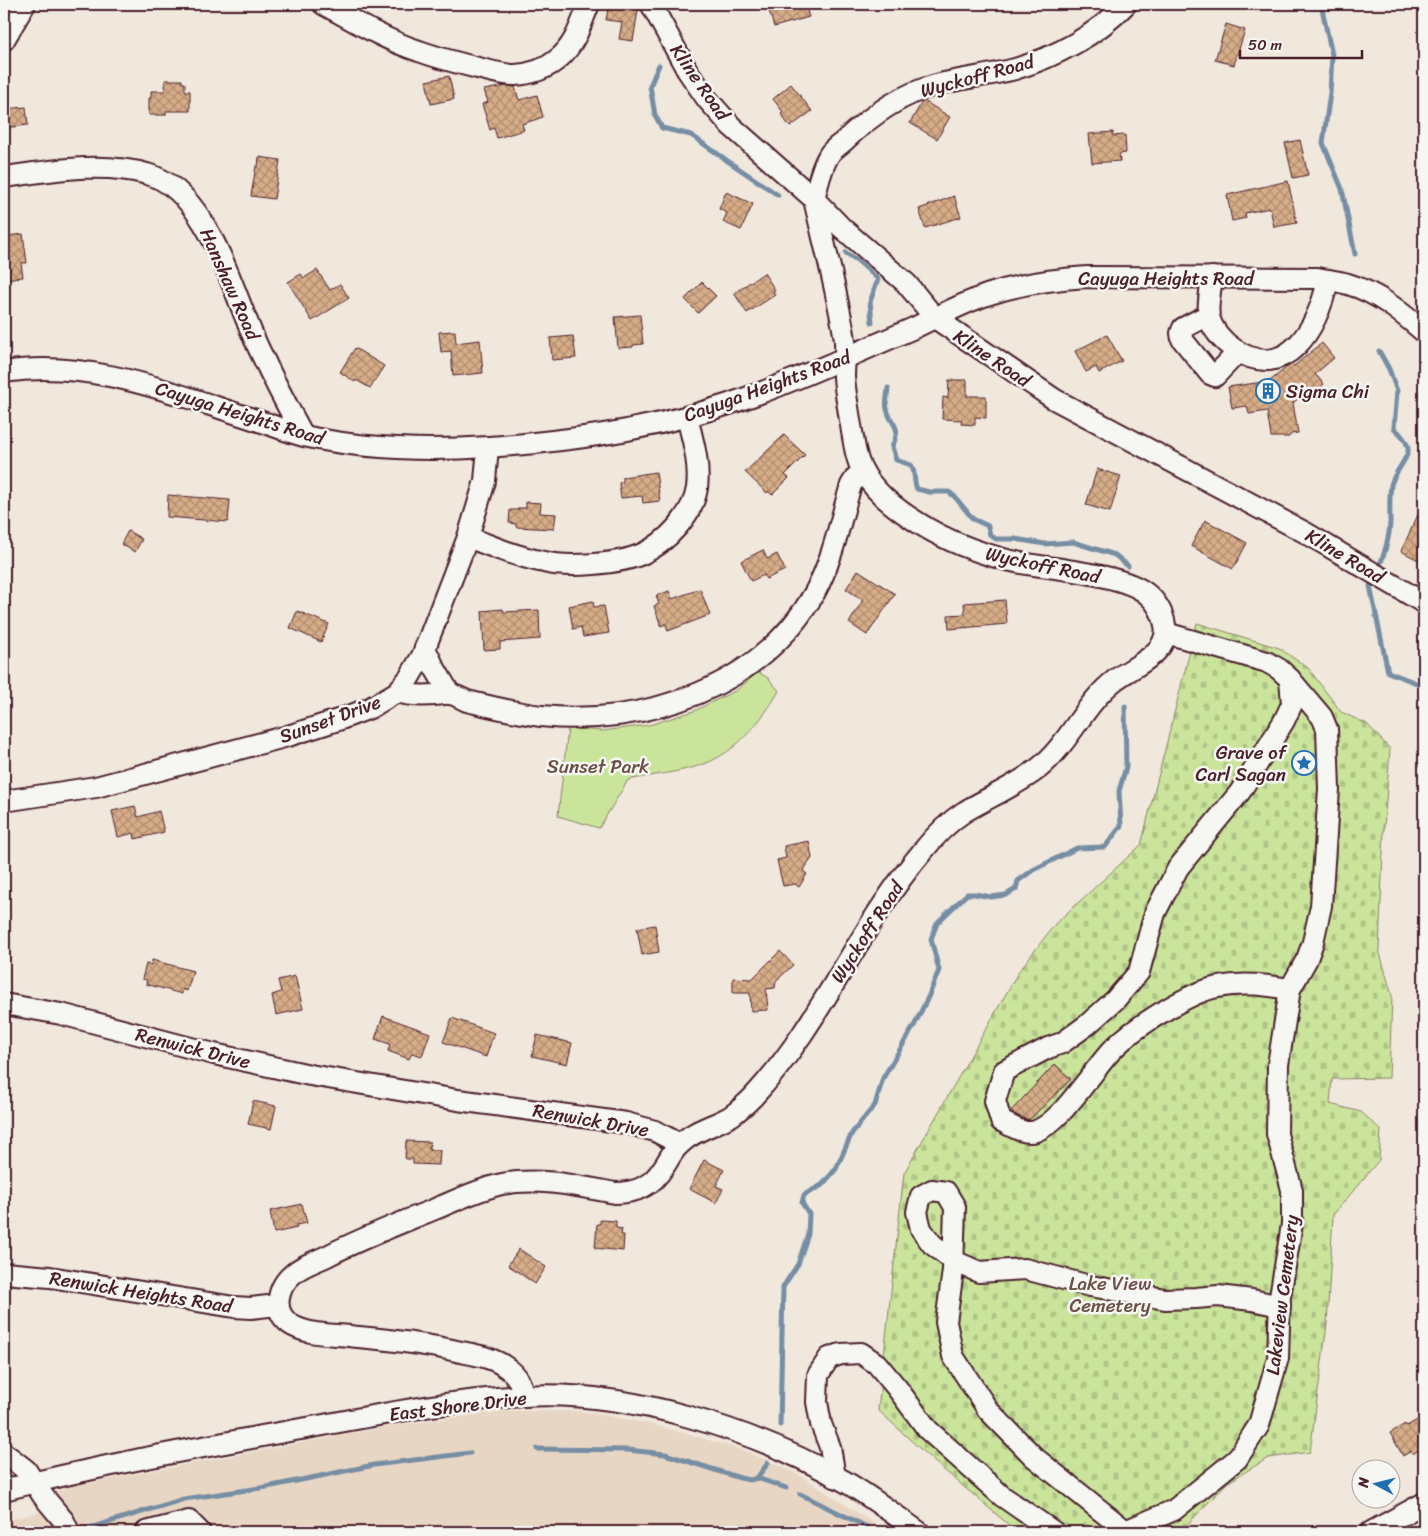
<svg xmlns="http://www.w3.org/2000/svg" width="1428" height="1536" viewBox="0 0 1428 1536" font-family="Sriracha,sans-serif">
<defs>
<pattern id="cemetery-stones" width="16" height="16" patternUnits="userSpaceOnUse" patternTransform="scale(1.25)"><rect width="16" height="16" fill="#cae59b"/><path d="M2 7V4a2 2 0 0 1 4 0v3zM10 15v-3a2 2 0 0 1 4 0v3z" fill="#afc486"/></pattern>
<pattern id="building-cross-hatch" width="8" height="8" patternUnits="userSpaceOnUse" patternTransform="scale(1.25)"><rect width="8" height="8" fill="#d7ad88"/><path d="M0 0l8 8M0 8l8-8" fill="none" stroke="#b08c6f"/></pattern>
</defs>
<rect width="100%" height="100%" fill="#f0e7dd"/>
<filter id="ink" filterUnits="userSpaceOnUse"><feTurbulence type="fractalNoise" baseFrequency=".02" numOctaves="2"/><feDisplacementMap in="SourceGraphic" scale="10" xChannelSelector="R" yChannelSelector="G"/><feConvolveMatrix kernelMatrix="1 2 1 2 8 2 1 2 1" color-interpolation-filters="sRGB"/></filter>
<g filter="url(#ink)">
<!-- built -->
<polygon fill="#e8d6c4" points="503,1411 580,1411 652,1424 740,1449 796,1473 887,1532 4,1532 4,1521 61,1507 53,1493 71,1486 396,1425"/>
<!-- cemetery -->
<polygon fill="url(#cemetery-stones)" stroke="#8a8263" points="1197,623 1279,648 1308,668 1341,712 1367,724 1390,749 1384,826 1379,950 1392,996 1389,1078 1332,1079 1330,1104 1361,1112 1381,1130 1379,1160 1333,1215 1327,1324 1310,1452 1268,1458 1227,1483 1185,1527 1164,1532 1026,1532 1009,1525 930,1458 878,1410 904,1173 1019,971 1055,924 1141,845"/>
<!-- park -->
<path fill="#cae59b" stroke="#8a8263" d="M758 672 768 678 779 691C762 720 737 752 704 764 683 772 651 775 628 780L599 828 558 816 568 728 602 731 649 725 694 711 737 690Z"/>
<g fill="none" stroke-linecap="round" stroke-linejoin="round">
<!-- stream -->
<g stroke="#768ea4" stroke-width="5">
<polyline points="1321,4 1332,55 1330,93 1323,143 1342,189 1355,254"/>
<polyline points="659,65 650,86 655,115 662,128 691,135 732,164 778,195"/>
<polyline points="846,253 858,261 878,279 870,302 872,322"/>
<path d="M1379 351 1389 369 1397 391 1394 428C1400 433 1409 443 1408 451 1406 462 1394 472 1391 485 1389 499 1390 511 1390 524 1389 539 1385 552 1380 565"/>
<path d="M888 388C888 394 885 403 887 409 891 428 903 423 892 447L896 460 911 465C916 472 913 481 917 489L929 492H949L955 497 973 519 988 526 990 535 996 539H1015L1045 544 1073 542 1115 555 1128 566"/>
<polyline points="1370,586 1388,672 1424,686"/>
<polyline points="780,1425 783,1287 798,1264 808,1234 809,1214 802,1203 804,1195 822,1185 836,1169 852,1133 875,1105 883,1078 914,1026 929,995 939,970 931,939 937,923 967,894 975,894 991,897 1006,895 1016,889 1018,881 1033,870 1077,848 1105,847 1121,826 1119,791 1126,767 1125,706"/>
<polyline points="537,1449 628,1450 665,1454 740,1478 750,1480 757,1478 768,1463"/>
<polyline points="757,1478 786,1488"/>
<polyline points="800,1494 867,1527"/>
<polyline points="80,1531 184,1499 267,1487 374,1465 470,1453"/>
</g>
</g>
<!-- building -->
<g fill="url(#building-cross-hatch)" stroke="#4a1f2b">
<polygon points="609,4 639,4 633,41 619,39 622,22 606,20"/>
<polygon points="767,4 805,4 809,17 774,27"/>
<polygon points="1226,24 1245,30 1234,65 1215,60"/>
<polygon points="449,76 454,99 431,104 426,81"/>
<polygon points="165,80 182,80 182,83 185,83 185,91 190,91 190,111 166,111 166,115 149,115 149,98 151,98 151,91 165,91"/>
<polygon points="791,84 812,111 790,127 781,114 783,112 773,99"/>
<polygon points="506,86 515,87 519,100 537,95 543,117 522,124 524,130 497,138 494,128 490,130 482,104 488,102 484,90"/>
<polygon points="924,101 950,117 937,139 910,123 922,102"/>
<polygon points="26,107 28,125 4,128 4,109"/>
<polygon points="1113,132 1113,136 1125,135 1126,153 1119,154 1120,161 1092,163 1089,134"/>
<polygon points="1300,140 1308,175 1293,178 1285,143"/>
<polygon points="259,157 280,160 274,199 251,196 256,166 258,167"/>
<polygon points="1288,181 1297,223 1274,227 1270,208 1245,213 1246,218 1232,221 1227,195"/>
<polygon points="726,192 753,204 741,230 723,222 727,213 719,209"/>
<polygon points="954,196 961,217 925,228 919,209"/>
<polygon points="23,234 27,263 21,263 23,277 4,279 4,245 9,245 8,236"/>
<polygon points="317,270 330,290 340,284 349,298 312,321 288,282 301,274 304,278"/>
<polygon points="764,273 775,290 773,291 775,295 747,313 734,293"/>
<polygon points="702,282 716,296 698,313 685,299"/>
<polygon points="640,315 643,344 633,345 633,347 618,348 615,317"/>
<polygon points="455,331 456,343 480,340 483,373 453,376 451,351 441,352 439,332"/>
<polygon points="1107,335 1122,361 1099,373 1096,367 1086,372 1075,351"/>
<polygon points="573,336 576,358 552,360 550,338"/>
<polygon points="1322,343 1334,358 1315,374 1324,384 1312,394 1308,390 1293,403 1298,433 1291,434 1289,437 1271,437 1267,411 1249,414 1247,406 1232,408 1228,387 1270,381 1287,367 1292,364 1294,366"/>
<polygon points="355,348 384,366 370,388 356,380 355,382 340,372"/>
<polygon points="949,380 967,380 967,396 986,396 986,418 975,417 975,425 961,424 962,420 942,419 943,397 948,398"/>
<polygon points="784,435 805,455 785,475 789,478 772,495 768,491 767,493 745,472"/>
<polygon points="1097,469 1121,476 1110,512 1086,505"/>
<polygon points="656,472 660,501 643,503 642,496 621,498 619,483 623,482 623,477"/>
<polygon points="168,495 230,500 228,522 167,517"/>
<polygon points="526,502 541,503 540,513 556,514 554,529 516,527 516,524 509,523 510,510 518,510 518,508 526,508"/>
<polygon points="1424,502 1424,563 1401,551"/>
<polygon points="1205,520 1247,543 1233,569 1191,546"/>
<polygon points="128,531 142,539 135,552 121,544"/>
<polygon points="763,550 767,559 777,554 785,570 766,579 764,575 751,581 741,561"/>
<polygon points="858,570 895,594 867,635 849,623 863,600 846,589"/>
<polygon points="700,589 710,615 668,631 666,624 661,626 654,606 659,604 656,596 669,591 672,599"/>
<polygon points="1005,600 1007,624 949,629 948,615 965,614 964,603"/>
<polygon points="593,601 594,607 604,606 609,633 583,637 581,627 573,629 569,606"/>
<polygon points="503,609 504,612 539,610 540,639 500,642 500,649 484,650 482,611"/>
<polygon points="297,611 329,624 321,642 290,628"/>
<polygon points="135,806 138,817 159,811 164,832 135,839 134,833 118,837 112,811"/>
<polygon points="809,841 812,858 803,871 807,874 799,887 795,884 783,886 777,860 786,858 784,846"/>
<polygon points="655,925 659,952 642,955 637,928"/>
<polygon points="780,951 793,965 776,981 775,988 766,989 768,1010 751,1011 750,993 733,993 733,978 752,979"/>
<polygon points="152,960 193,971 187,991 183,989 182,994 146,984 147,980 142,979 146,964 151,965"/>
<polygon points="295,976 303,1009 276,1015 272,995 281,992 278,980"/>
<polygon points="383,1016 430,1033 422,1056 412,1053 409,1059 388,1051 390,1044 375,1039"/>
<polygon points="452,1018 494,1033 486,1057 443,1042"/>
<polygon points="537,1035 572,1043 567,1064 532,1056"/>
<polygon points="1055,1064 1071,1079 1029,1120 1014,1114 1011,1111"/>
<polygon points="253,1101 276,1106 271,1129 248,1124"/>
<polygon points="406,1141 430,1142 429,1150 440,1150 439,1165 413,1164 413,1159 405,1159"/>
<polygon points="704,1160 724,1170 716,1186 723,1189 716,1203 689,1189"/>
<polygon points="302,1204 307,1223 296,1225 297,1228 274,1233 270,1211"/>
<polygon points="600,1220 616,1221 616,1228 622,1229 621,1235 624,1235 623,1251 595,1248 597,1224 600,1224"/>
<polygon points="519,1249 546,1267 535,1284 508,1265"/>
<polygon points="1424,1416 1424,1446 1413,1454 1411,1451 1403,1456 1390,1433 1405,1424 1407,1426"/>
</g>
<g fill="none" stroke-linecap="round" stroke-linejoin="round">
<defs>
<g id="minor">
<path d="M323 4C354 21 385 40 419 51 438 58 458 63 478 68 490 71 503 75 515 75 530 74 546 69 558 59 575 45 581 24 589 4"/>
<polyline points="651,4 687,70 707,99 731,126 814,199 842,228 906,283 935,318 1054,399 1306,533 1424,603"/>
<polyline points="4,40 25,4"/>
<path d="M4 177C50 171 101 161 147 174 209 190 233 295 258 347 272 377 287 406 303 435"/>
<path d="M1212 277C1211 287 1207 306 1209 316 1211 328 1223 342 1234 349 1288 385 1318 325 1328 280"/>
<polyline points="1208,315 1183,328 1181,333 1182,339 1210,374 1215,376 1238,352"/>
<path d="M4 372C91 358 174 394 256 420 272 425 288 432 304 436 366 450 427 451 489 447 583 440 671 427 760 393 812 373 864 350 916 327 941 315 966 301 993 293 1024 283 1055 279 1087 277L1317 278C1327 280 1338 281 1348 284 1378 293 1401 312 1424 332"/>
<path d="M468 537C493 547 518 557 544 562 568 568 620 564 642 554 666 543 693 515 697 488 700 464 693 441 687 417"/>
<polyline points="425,648 433,665 450,694"/>
<path d="M397 692C410 696 421 696 435 695 439 695 445 693 450 694 456 695 462 699 467 701 492 707 516 713 541 716 645 727 762 687 815 592 833 559 840 521 851 485L856 477 863 471"/>
<polyline points="4,801 96,787 288,736 341,719 370,708 397,692 409,678 422,656 468,537 485,481 488,447"/>
<path d="M1290 989C1265 985 1243 982 1218 987 1189 992 1135 1027 1114 1048 1104 1058 1096 1070 1087 1081 1075 1096 1055 1124 1036 1131 1024 1135 1012 1126 1001 1121L995 1101 1004 1071 1048 1048 1062 1043 1087 1025 1115 1000 1139 972 1155 913 1178 868 1240 792 1284 721 1292 704 1290 679"/>
<polyline points="4,1004 61,1014 214,1054 310,1075 458,1100 626,1123 655,1131 680,1144"/>
<polyline points="4,1273 50,1277 234,1307 251,1308 277,1305"/>
<path d="M524 1396C521 1384 518 1375 507 1368 495 1358 477 1355 461 1352 424 1343 387 1340 349 1336 331 1334 306 1335 290 1324 271 1311 278 1286 294 1273 303 1265 317 1261 327 1256 362 1238 398 1224 435 1209 457 1200 479 1189 502 1184 540 1177 577 1186 615 1193 636 1193 652 1186 663 1168 669 1160 672 1151 680 1144 694 1130 714 1126 731 1116 738 1111 746 1104 753 1097 821 1024 858 928 922 852 934 837 947 823 964 812 989 797 1016 786 1039 768 1069 744 1084 704 1115 680 1133 666 1171 653 1165 625 1163 613 1156 601 1147 594 1121 572 1043 569 1007 560 976 552 947 541 920 524 896 509 870 490 859 463 854 450 853 435 850 420 848 406 845 392 844 377 844 363 847 348 844 334 836 288 824 244 814 199 818 184 821 168 829 155 832 150 838 146 843 142 869 117 901 94 936 85 962 78 989 76 1015 69 1055 57 1097 35 1126 4"/>
<polyline points="4,1453 26,1470 43,1496 64,1521 69,1532"/>
<polyline points="835,1477 830,1447 821,1424 817,1402 818,1375 829,1358 841,1354 861,1353 877,1364 897,1388 928,1430 1002,1496 1054,1532"/>
<path d="M4 1490C100 1465 198 1448 295 1430 370 1417 447 1400 523 1396 628 1390 753 1429 844 1481 870 1496 895 1515 919 1532"/>
<polyline points="1126,1531 1034,1457 988,1410 953,1356 946,1322 953,1270 955,1207 946,1192 932,1190 921,1196 917,1212 921,1229 932,1244 954,1261 979,1272 1025,1269 1090,1286 1165,1299 1196,1298 1218,1296 1252,1300 1280,1306"/>
<polyline points="146,1532 189,1521 200,1532"/>
<polyline points="1123,1532 1174,1510 1237,1459 1259,1425 1278,1358 1280,1297 1292,1224 1292,1190 1277,1134 1278,1065 1290,989 1307,959 1313,942 1321,906 1329,789 1327,729 1322,717 1290,679 1279,669 1267,662 1166,633"/>
<polyline points="1371,1532 1424,1503"/>
</g>
</defs>
<!-- minor casing -->
<use href="#minor" stroke="#4a1f2b" stroke-width="24"/>
<!-- minor -->
<use href="#minor" stroke="#f6f6f2" stroke-width="20"/>
</g>
</g>
<!-- icons -->
<defs>
<symbol id="building-ring" viewBox="-11 -11 22 22"><circle r="9.5" fill="#f6f6f2" stroke="#1f6fb2" stroke-width="1.5"/><path d="M-4-6H4V6H1V3H-1V6H-4ZM-2.5-4.3h1.7v1.8h-1.7ZM.8-4.3h1.7v1.8H.8ZM-2.5-1h1.7V.8h-1.7ZM.8-1h1.7V.8H.8Z" fill="#1f6fb2"/></symbol>
<symbol id="sight-ring" viewBox="-11 -11 22 22"><circle r="9.5" fill="#f6f6f2" stroke="#1f6fb2" stroke-width="1.5"/><path d="M0-6L1.8-2.2L6-1.7L2.9 1.2L3.7 5.4L0 3.3L-3.7 5.4L-2.9 1.2L-6-1.7L-1.8-2.2Z" fill="#1f6fb2"/></symbol>
</defs>
<g fill-rule="evenodd">
<use href="#building-ring" x="1254" y="377" width="28" height="28"/>
<use href="#sight-ring" x="1290" y="749" width="28" height="28"/>
</g>
<g text-anchor="middle" dominant-baseline="central" stroke-width="5" stroke-linejoin="round" paint-order="stroke">
<!-- street labels -->
<g font-size="19" fill="#4a1f2b" stroke="#f6f6f2">
<text transform="translate(977 76) rotate(-15)">Wyckoff Road</text>
<text transform="translate(700 82) rotate(55)">Kline Road</text>
<text x="1166" y="278">Cayuga Heights Road</text>
<text transform="translate(230 284) rotate(66)">Hanshaw Road</text>
<text transform="translate(992 358) rotate(34)">Kline Road</text>
<text transform="translate(767 386) rotate(-20)">Cayuga Heights Road</text>
<text transform="translate(240 413) rotate(17)">Cayuga Heights Road</text>
<text transform="translate(1345 556) rotate(31)">Kline Road</text>
<text transform="translate(1043 565) rotate(12)">Wyckoff Road</text>
<text transform="translate(330 719) rotate(-20)">Sunset Drive</text>
<text transform="translate(867 932) rotate(-57)">Wyckoff Road</text>
<text transform="translate(193 1048) rotate(14)">Renwick Drive</text>
<text transform="translate(591 1120) rotate(10)">Renwick Drive</text>
<text transform="translate(141 1292) rotate(9)">Renwick Heights Road</text>
<text transform="translate(1282 1295) rotate(-83)">Lakeview Cemetery</text>
<text transform="translate(458 1406) rotate(-7)">East Shore Drive</text>
</g>
<!-- poi labels -->
<g font-size="19" fill="#4a1f2b" stroke="#f6f6f2" text-anchor="start">
<text x="1286" y="391">Sigma Chi</text>
<text x="1286" y="752" text-anchor="end">Grave of<tspan x="1286" dy="22">Carl Sagan</tspan></text>
</g>
<!-- park labels -->
<g font-size="19" fill="#6a5047" stroke="#f6f6f2">
<text x="598" y="766">Sunset Park</text>
<text x="1110" y="1283">Lake View<tspan x="1110" dy="22">Cemetery</tspan></text>
</g>
</g>
<!-- margin -->
<rect width="1428" height="1536" fill="none" stroke="#f6f6f2" stroke-width="20"/>
<rect x="10" y="10" width="1408" height="1516" fill="none" stroke="#4a1f2b" stroke-width="2" filter="url(#ink)"/>
<!-- north arrow -->
<g transform="translate(1376 1484) rotate(277)"><circle r="24" fill="#f6f6f2" stroke="#b1a0a2"/>
<path d="M0-4L9 19L0 12L-9 19Z" fill="#1f6fb2"/>
<text y="-8" font-size="14" font-weight="bold" text-anchor="middle" fill="#4a1f2b">N</text>
</g>
<!-- scale -->
<path d="M1240 50v8h122v-8" fill="none" stroke="#4a1f2b" stroke-width="2.5"/>
<text x="1248" y="50" font-size="15" fill="#4a1f2b" stroke="#f6f6f2" stroke-width="4" paint-order="stroke">50 m</text>
</svg>
